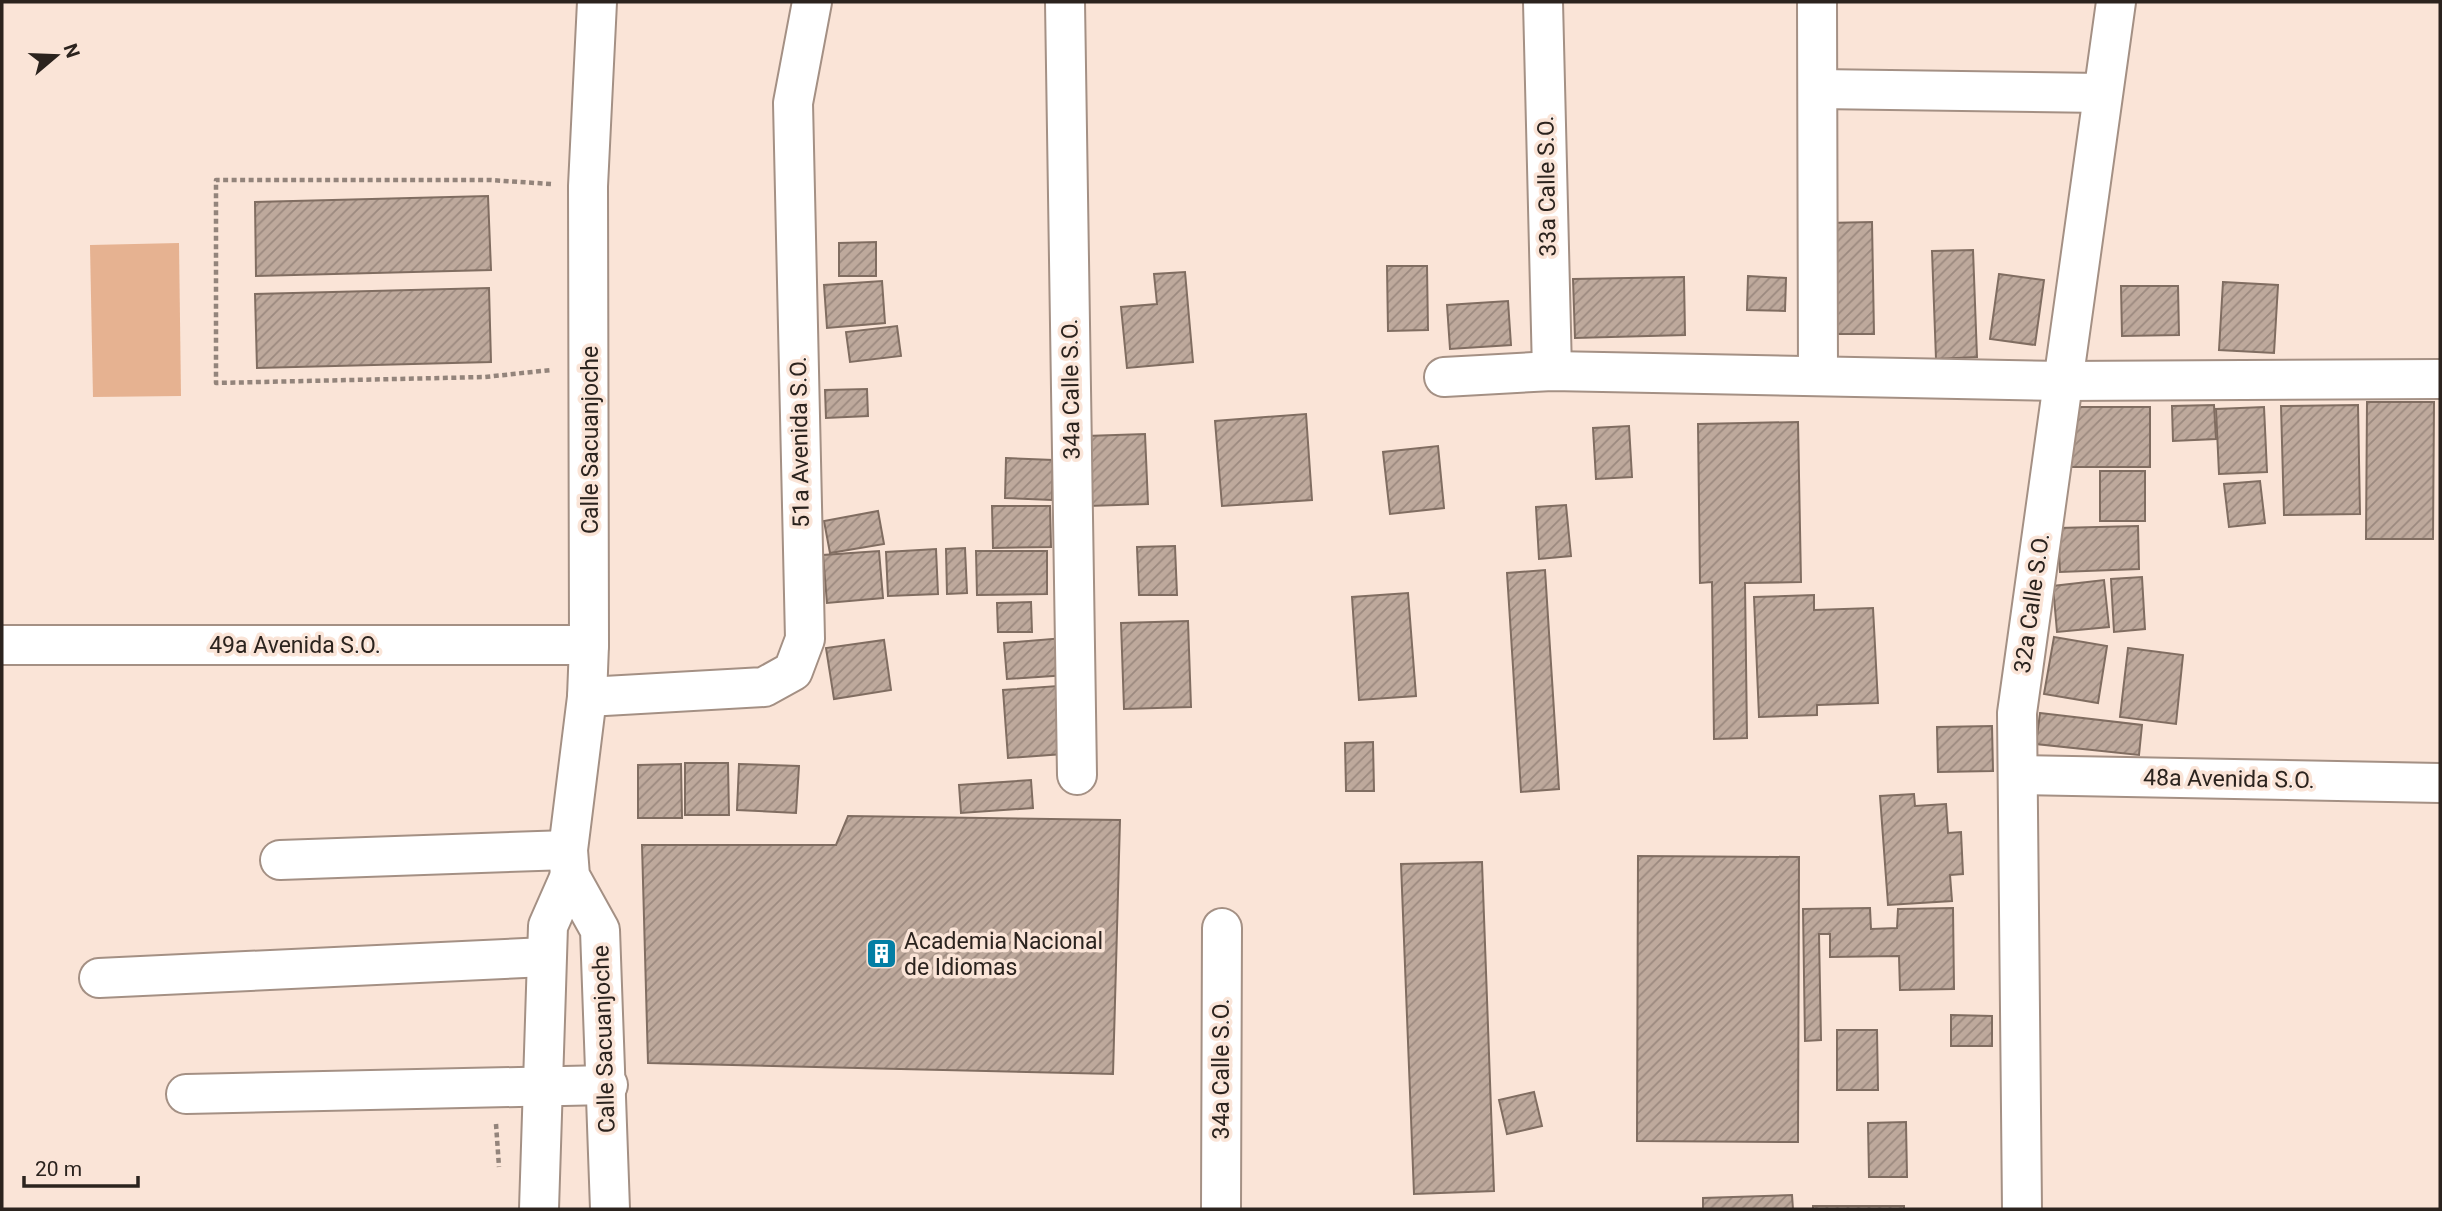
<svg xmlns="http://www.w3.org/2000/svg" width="2442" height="1211" viewBox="0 0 2442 1211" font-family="Roboto,sans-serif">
<defs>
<pattern id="building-hatch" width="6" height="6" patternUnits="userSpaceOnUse" patternTransform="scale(1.75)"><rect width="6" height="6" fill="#bea99c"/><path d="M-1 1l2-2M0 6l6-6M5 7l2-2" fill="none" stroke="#9b897f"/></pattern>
</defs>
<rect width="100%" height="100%" fill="#fae4d7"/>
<!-- garden -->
<polygon fill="#e6b291" points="179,243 181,396 93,397 90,245"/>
<!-- building -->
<g fill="url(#building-hatch)" stroke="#806d61" stroke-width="2">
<polygon points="488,196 491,270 256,276 255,202"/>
<polygon points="1872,222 1874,334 1829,334 1826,223"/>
<polygon points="876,242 876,276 839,276 839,243"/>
<polygon points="1973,250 1977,357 1936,359 1932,251"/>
<polygon points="1387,266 1427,266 1428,330 1388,331"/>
<polygon points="1185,272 1193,362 1127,368 1121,307 1157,304 1154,274"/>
<polygon points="1999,274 2044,280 2035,345 1990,339"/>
<polygon points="1748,276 1786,278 1785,311 1747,310"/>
<polygon points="1684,277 1685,335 1575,338 1573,279"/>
<polygon points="882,281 885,323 827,328 824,285"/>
<polygon points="2223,282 2278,285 2274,353 2219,350"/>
<polygon points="2121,286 2178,286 2179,335 2122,336"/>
<polygon points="489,288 491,362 257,368 255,294"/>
<polygon points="1508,301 1511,345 1450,349 1447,305"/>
<polygon points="897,326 901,356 850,362 846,332"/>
<polygon points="867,389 868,416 826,418 825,390"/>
<polygon points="2367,402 2434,402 2433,539 2366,539"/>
<polygon points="2214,405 2216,439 2173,441 2172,406"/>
<polygon points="2358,405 2360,514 2284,515 2281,406"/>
<polygon points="2068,407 2150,407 2150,467 2069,467"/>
<polygon points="2264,407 2267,472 2219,474 2216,409"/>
<polygon points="1306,414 1312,500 1222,506 1215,421"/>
<polygon points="1798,422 1801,582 1745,583 1747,738 1714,739 1712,582 1700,583 1698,424"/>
<polygon points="1629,426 1632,477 1596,479 1593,428"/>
<polygon points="1145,434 1148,504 1088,506 1086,436"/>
<polygon points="1438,446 1444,508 1390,514 1383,452"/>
<polygon points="1006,458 1053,460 1052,500 1005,498"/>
<rect x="2100" y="471" width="45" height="50"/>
<polygon points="2260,481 2265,523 2229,527 2224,484"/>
<polygon points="1566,505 1571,556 1539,559 1536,507"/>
<polygon points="992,506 1050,506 1051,547 993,548"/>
<polygon points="878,511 884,544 830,553 824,521"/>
<polygon points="2138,526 2139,569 2060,572 2058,528"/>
<polygon points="1175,546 1177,595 1139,595 1137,547"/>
<polygon points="965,548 967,593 947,594 946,549"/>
<polygon points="936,549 938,594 888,596 886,552"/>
<polygon points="879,551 883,598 827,603 823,555"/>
<polygon points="976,551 1047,551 1047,594 977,595"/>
<polygon points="1545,570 1559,789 1521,792 1507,573"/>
<polygon points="2142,577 2145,629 2114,632 2111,579"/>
<polygon points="2104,580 2109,627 2057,632 2053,586"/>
<polygon points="1408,593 1416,696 1359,700 1352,597"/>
<polygon points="1814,595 1814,610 1873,608 1878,703 1817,705 1817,715 1759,717 1754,597"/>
<polygon points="1031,602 1032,632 998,632 997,603"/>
<polygon points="1188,621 1191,707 1124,709 1121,623"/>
<polygon points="2054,637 2107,646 2098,703 2044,694"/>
<polygon points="1064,638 1067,675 1007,679 1004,643"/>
<polygon points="884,640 891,690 834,699 826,648"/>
<polygon points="2128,648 2183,655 2176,724 2120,717"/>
<polygon points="1058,686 1063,754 1008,758 1003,690"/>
<polygon points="2040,713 2142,725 2139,755 2036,744"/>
<polygon points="1992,726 1993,771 1938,772 1937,727"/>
<polygon points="1373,742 1374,791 1346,791 1345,743"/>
<polygon points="685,763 728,763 729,815 685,815"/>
<polygon points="681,764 682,818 638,818 638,765"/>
<polygon points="739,764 799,766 796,813 737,810"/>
<polygon points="1031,780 1033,808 961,813 959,785"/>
<polygon points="1914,794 1915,806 1946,804 1948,833 1961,832 1963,874 1950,875 1952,901 1888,905 1880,796"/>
<polygon points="848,816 1120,820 1113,1074 648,1063 642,845 836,845"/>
<polygon points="1638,856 1799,857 1798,1142 1637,1141"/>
<polygon points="1482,862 1494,1191 1414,1194 1401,864"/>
<polygon points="1870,908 1871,929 1897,928 1898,909 1953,908 1954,989 1900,990 1899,956 1830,957 1830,934 1819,934 1821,1040 1805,1041 1803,909"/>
<polygon points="1951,1015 1992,1016 1992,1046 1951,1046"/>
<polygon points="1837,1030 1877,1030 1878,1090 1837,1090"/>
<polygon points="1534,1092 1542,1126 1507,1134 1499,1100"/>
<polygon points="1906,1122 1907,1177 1869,1177 1868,1123"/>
<polygon points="1792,1195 1793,1209 1703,1209 1703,1198"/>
<rect x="1813" y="1206" width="91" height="3"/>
</g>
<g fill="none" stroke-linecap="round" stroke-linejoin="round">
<defs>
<g id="minor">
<polyline points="597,2 588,186 589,645 587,697 568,850 570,876 600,930 610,1209"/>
<polyline points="1065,2 1077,775"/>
<polyline points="1543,2 1552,371"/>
<polyline points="1817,2 1818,374"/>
<polyline points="1818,89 2102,93"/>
<polyline points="1444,377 1552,371 2063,381 2440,379"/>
<polyline points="2,645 589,645"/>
<polyline points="587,697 764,687 793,671 805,639 793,103 812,2"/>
<polyline points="2018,775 2440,783"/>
<polyline points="280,860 568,850"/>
<polyline points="99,978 546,957"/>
<polyline points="186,1094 608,1085"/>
<polyline points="539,1209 548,926 570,876"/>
<polyline points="1221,1209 1222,928"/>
<polyline points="2022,1209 2017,713 2116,2"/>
</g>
</defs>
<!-- minor casing -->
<use href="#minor" stroke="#a49084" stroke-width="42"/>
<!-- path -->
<g stroke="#93847b" stroke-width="4.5" stroke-dasharray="5 3.5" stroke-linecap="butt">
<polyline points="551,184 490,180 216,180 216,383 485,377 551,370"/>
<polyline points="496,1124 499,1167"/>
</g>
<!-- minor -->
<use href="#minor" stroke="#fff" stroke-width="38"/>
</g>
<!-- icons -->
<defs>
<symbol id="building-square" viewBox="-11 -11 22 22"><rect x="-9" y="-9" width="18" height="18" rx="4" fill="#037ea4" stroke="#fae4d7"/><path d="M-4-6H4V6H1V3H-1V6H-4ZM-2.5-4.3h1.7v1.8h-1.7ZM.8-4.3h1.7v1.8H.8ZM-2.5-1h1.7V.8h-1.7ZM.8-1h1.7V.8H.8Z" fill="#fff"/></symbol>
</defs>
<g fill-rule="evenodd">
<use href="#building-square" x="864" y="936" width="35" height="35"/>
</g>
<g text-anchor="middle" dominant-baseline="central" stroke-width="7" stroke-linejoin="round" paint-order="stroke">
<!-- street labels -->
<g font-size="23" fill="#2b231e" stroke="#fae4d7">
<text transform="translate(1547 186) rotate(-91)">33a Calle S.O.</text>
<text transform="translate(1071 389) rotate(-91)">34a Calle S.O.</text>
<text transform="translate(590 440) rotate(-90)">Calle Sacuanjoche</text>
<text transform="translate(800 442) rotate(-91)">51a Avenida S.O.</text>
<text transform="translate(2032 603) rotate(-82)">32a Calle S.O.</text>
<text x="295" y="645">49a Avenida S.O.</text>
<text transform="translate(2229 779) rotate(1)">48a Avenida S.O.</text>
<text transform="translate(604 1039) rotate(-92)">Calle Sacuanjoche</text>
<text transform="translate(1221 1069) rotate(-90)">34a Calle S.O.</text>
</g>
<!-- poi labels -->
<g font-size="23" fill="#2b231e" stroke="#fae4d7" text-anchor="start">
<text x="904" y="941">Academia Nacional<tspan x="904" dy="26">de Idiomas</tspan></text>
</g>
</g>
<!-- border -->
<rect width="2442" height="1211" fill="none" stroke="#2b231e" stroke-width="7"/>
<!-- north arrow -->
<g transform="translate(56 56) rotate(71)" stroke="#fae4d7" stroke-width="5" paint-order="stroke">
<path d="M0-5L12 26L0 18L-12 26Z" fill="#2b231e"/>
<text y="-10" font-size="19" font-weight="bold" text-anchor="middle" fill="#2b231e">N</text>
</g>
<!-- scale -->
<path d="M24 1176v10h114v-10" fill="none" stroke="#2b231e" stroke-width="3.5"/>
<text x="35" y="1176" font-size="21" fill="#2b231e" stroke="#fae4d7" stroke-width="5" paint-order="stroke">20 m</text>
</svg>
